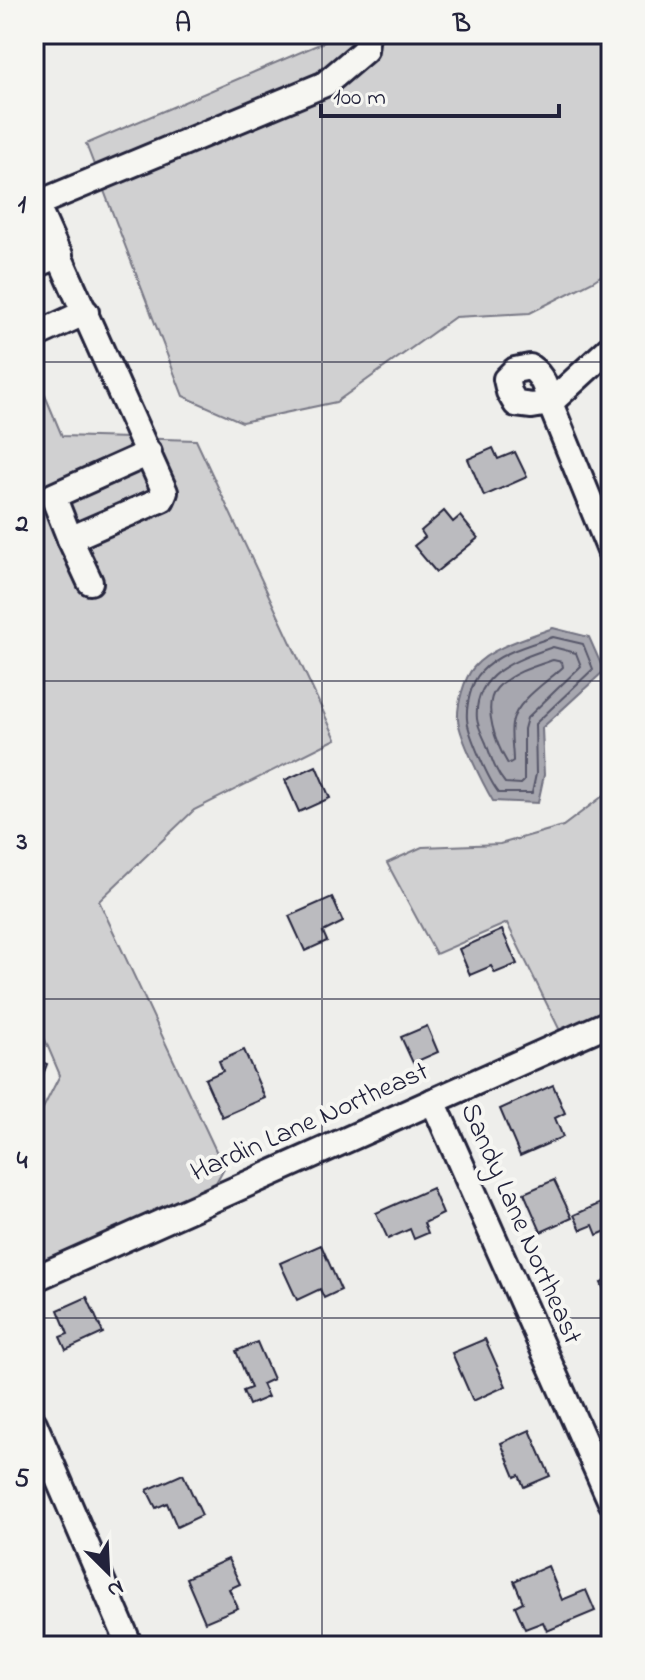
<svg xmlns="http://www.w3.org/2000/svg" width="645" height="1680" viewBox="0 0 645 1680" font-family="'Indie Flower',sans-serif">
<rect width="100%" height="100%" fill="#eeeeeb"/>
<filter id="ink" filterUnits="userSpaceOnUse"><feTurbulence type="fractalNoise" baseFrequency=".0125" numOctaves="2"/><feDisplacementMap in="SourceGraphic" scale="16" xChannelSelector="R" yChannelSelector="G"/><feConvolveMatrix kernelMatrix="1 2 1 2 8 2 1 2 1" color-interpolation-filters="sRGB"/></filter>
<g filter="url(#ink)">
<!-- green -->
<g fill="#d0d0d1" stroke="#797986" stroke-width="2">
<polygon points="343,34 611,34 611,269 593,281 530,313 455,317 336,402 242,422 183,396 86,144"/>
<polygon points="34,369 62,436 196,440 336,739 194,810 99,901 224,1168 212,1190 34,1267 34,1126 60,1075 34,1014"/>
<polygon points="611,790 611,1024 566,1043 507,923 436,954 387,863 422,847 500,844 563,826"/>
</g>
<!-- water -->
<path fill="#a7a7af" stroke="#727281" stroke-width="2" d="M553 628 589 637 604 671 542 728 544 775 538 803 493 801C483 784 460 738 458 720 457 705 464 678 474 667 491 647 529 637 553 628Z"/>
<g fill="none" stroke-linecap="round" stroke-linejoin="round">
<!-- shore -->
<g stroke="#575769" stroke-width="2">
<path d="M553 637 583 644 593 669 535 724 536 774 532 793H499C489 781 468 734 467 719 466 706 471 682 481 672 498 653 529 645 553 637Z"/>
<path d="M553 647 576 653 581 666 527 718 524 729V781L521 784 505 783C495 771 491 757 486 743 483 736 478 727 477 719 473 673 518 659 553 647Z"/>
<path d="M553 660 562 662 563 667C547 682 516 701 512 723 510 735 513 749 513 761L508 764C497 746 481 706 497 688 511 673 535 666 553 660Z"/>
</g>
</g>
<!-- building -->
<g fill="#bbbbbf" stroke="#22223b" stroke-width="2">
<polygon points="40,34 58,34 43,41"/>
<polygon points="493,448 498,459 515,452 527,477 484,496 468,459"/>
<polygon points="444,511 453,522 460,516 478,538 436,572 414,546 425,537 421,531"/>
<polygon points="316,766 330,798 299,812 285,780"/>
<polygon points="332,897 343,922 323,932 327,941 305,951 289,916"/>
<polygon points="502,930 517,964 495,973 491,966 470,975 459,949"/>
<polygon points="427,1026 438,1052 413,1063 401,1037"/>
<polygon points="244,1050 265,1098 222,1117 205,1079 223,1071 219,1061"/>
<polygon points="34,1059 47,1064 34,1098"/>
<polygon points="553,1085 565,1113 555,1118 563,1137 520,1156 500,1109"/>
<polygon points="554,1180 572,1218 541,1232 524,1193"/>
<polygon points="432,1188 443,1214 424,1223 428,1233 414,1239 410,1229 388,1239 376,1213"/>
<polygon points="610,1199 611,1229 597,1235 593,1225 581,1230 574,1215"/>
<polygon points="321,1245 341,1290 324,1298 320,1289 297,1300 280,1263"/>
<polygon points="611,1279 611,1305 601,1283"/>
<polygon points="87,1297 103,1333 66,1350 60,1337 68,1334 58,1310"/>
<polygon points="485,1339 506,1386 473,1401 452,1353"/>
<polygon points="257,1342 273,1379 262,1384 268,1397 249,1405 243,1391 251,1388 236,1351"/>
<polygon points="530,1430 550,1476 524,1487 519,1475 515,1477 501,1443"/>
<polygon points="183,1474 202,1515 177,1527 167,1503 156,1508 147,1490"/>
<polygon points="228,1559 240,1584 229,1589 238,1608 205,1622 186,1578"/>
<polygon points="548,1566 562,1600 586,1590 595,1611 547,1631 543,1622 525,1629 515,1606 523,1602 514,1581"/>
</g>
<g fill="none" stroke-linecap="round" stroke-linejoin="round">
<defs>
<g id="minor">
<polyline points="34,200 165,492 162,499 70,539 90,582"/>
<polyline points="34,205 325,84 365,50 367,34"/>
<polyline points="34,266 60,255"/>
<polyline points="34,336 86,312"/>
<path d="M611 347 550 403 532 406 516 404 509 392 506 379 515 370 530 367C543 376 546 388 550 403L611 553"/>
<polyline points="70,539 53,496 149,453"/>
<polyline points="433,1101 611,1502"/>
<polyline points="34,1279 611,1022"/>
<polyline points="34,1423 130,1646"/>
</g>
</defs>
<!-- minor casing -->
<use href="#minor" stroke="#22223b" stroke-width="30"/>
<!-- minor -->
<use href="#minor" stroke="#f6f6f2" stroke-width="24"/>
</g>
</g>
<!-- grid -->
<path fill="none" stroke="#22223b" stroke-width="2" stroke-opacity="0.55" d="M322 34V1646M34 362H611M34 681H611M34 999H611M34 1318H611"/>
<g text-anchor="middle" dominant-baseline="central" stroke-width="8" stroke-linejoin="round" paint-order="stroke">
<!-- street labels -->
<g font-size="28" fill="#22223b" stroke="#f6f6f2">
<text transform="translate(310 1123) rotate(-24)">Hardin Lane Northeast</text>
<text transform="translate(520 1224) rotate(66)">Sandy Lane Northeast</text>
</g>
</g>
<!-- margin -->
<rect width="645" height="1680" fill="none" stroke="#f6f6f2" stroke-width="88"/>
<!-- north arrow -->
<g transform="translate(108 1572) rotate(156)" stroke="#f6f6f2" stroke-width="6" paint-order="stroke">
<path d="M0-6L14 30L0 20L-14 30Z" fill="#22223b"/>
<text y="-12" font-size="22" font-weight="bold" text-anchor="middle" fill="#22223b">N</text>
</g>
<!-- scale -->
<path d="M321 104v12h238v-12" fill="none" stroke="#22223b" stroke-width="4"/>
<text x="333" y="104" font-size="24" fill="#22223b" stroke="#f6f6f2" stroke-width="6" paint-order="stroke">100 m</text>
<rect x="44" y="44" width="557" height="1592" fill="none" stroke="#22223b" stroke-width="3"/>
<g font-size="26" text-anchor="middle" font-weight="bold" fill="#22223b">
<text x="183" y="31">A</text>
<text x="462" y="31">B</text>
<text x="22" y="212">1</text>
<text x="22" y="531">2</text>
<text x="22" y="849">3</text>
<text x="22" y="1168">4</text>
<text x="22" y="1486">5</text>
</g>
</svg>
